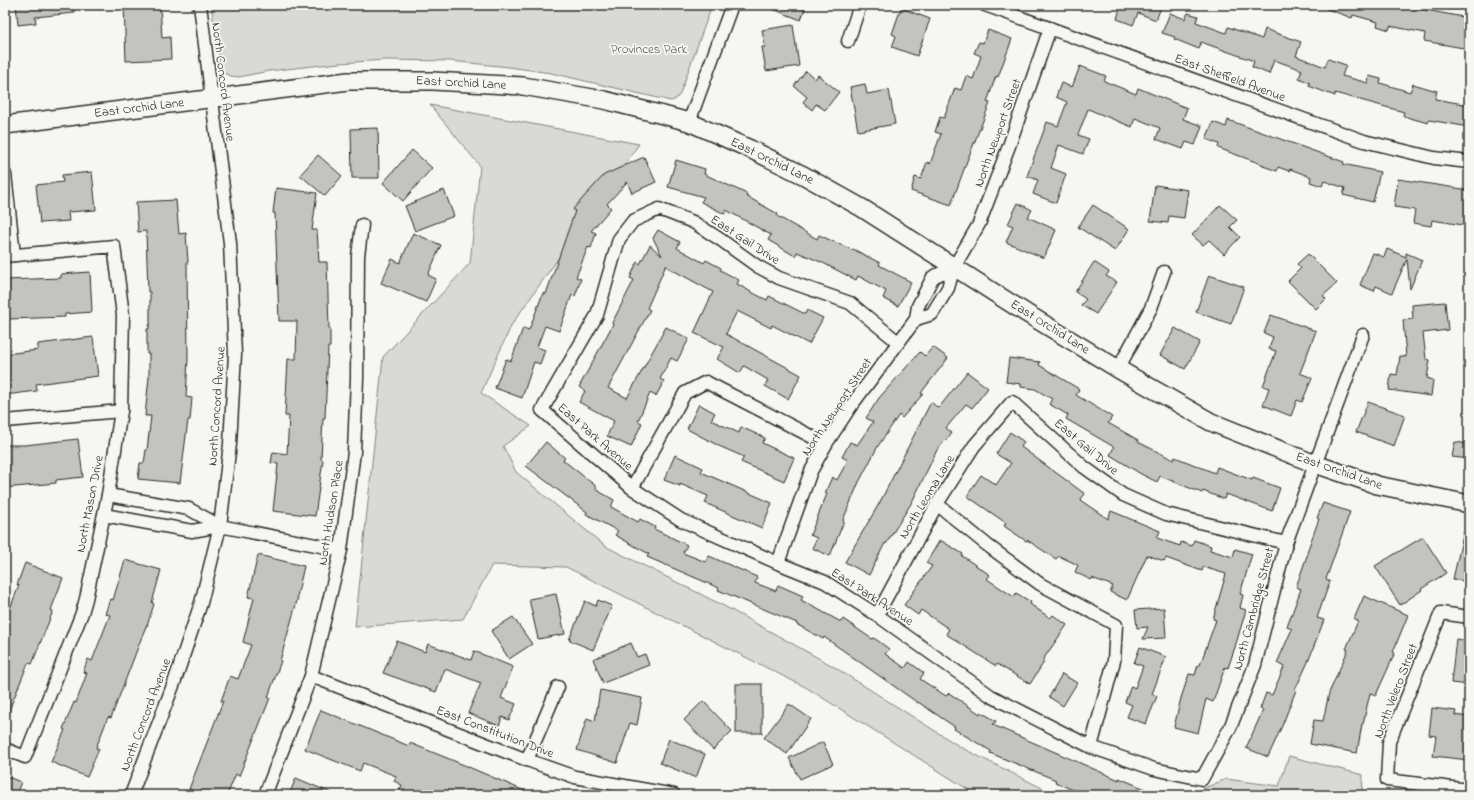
<svg xmlns="http://www.w3.org/2000/svg" width="1474" height="800" viewBox="0 0 1474 800" font-family="'Indie Flower',sans-serif">
<rect width="100%" height="100%" fill="#f6f6f2"/>
<filter id="ink" filterUnits="userSpaceOnUse"><feTurbulence type="fractalNoise" baseFrequency=".025" numOctaves="2"/><feDisplacementMap in="SourceGraphic" scale="8" xChannelSelector="R" yChannelSelector="G"/><feConvolveMatrix kernelMatrix="1 2 1 2 8 2 1 2 1" color-interpolation-filters="sRGB"/></filter>
<g filter="url(#ink)">
<!-- green -->
<g fill="#d9d9d5" stroke="#828280">
<polygon points="211,5 712,5 680,94 676,99 671,101 551,73 509,67 450,61 385,60 339,63 269,71 239,77 231,76 224,73 221,70"/>
<polygon points="430,105 639,144 512,324 481,393 531,426 503,446 516,472 605,546 724,606 831,665 962,748 1056,795 977,795 807,688 566,567 492,565 463,619 355,627 383,357 470,263 480,166"/>
<polygon points="1289,756 1363,775 1362,795 1195,795 1195,792 1226,779 1279,786"/>
</g>
<!-- building -->
<g fill="#c3c3c0" stroke="#2b2b2b">
<polygon points="16,5 74,5 74,13 35,17 36,23 18,25"/>
<polygon points="124,5 160,5 162,38 170,37 171,59 126,61"/>
<polygon points="765,5 806,5 801,20 765,6"/>
<polygon points="1121,5 1162,5 1156,20 1138,13 1133,25 1117,19"/>
<polygon points="1319,5 1409,5 1409,7 1469,18 1469,49 1424,41 1425,33 1390,26 1389,30 1377,26 1378,22 1353,15 1352,18 1319,6"/>
<polygon points="901,8 930,19 917,56 892,47 896,36 892,34"/>
<polygon points="1170,13 1185,19 1188,13 1198,16 1196,22 1226,33 1228,27 1262,39 1265,29 1301,42 1296,56 1325,67 1328,59 1346,65 1342,76 1368,83 1369,76 1381,79 1380,83 1410,92 1413,84 1437,91 1435,99 1469,105 1469,127 1429,120 1428,123 1403,116 1404,112 1335,93 1335,96 1309,86 1310,83 1299,78 1302,70 1274,60 1269,74 1252,67 1254,61 1201,42 1199,49 1174,39 1175,37 1162,33"/>
<polygon points="793,25 799,66 766,71 762,47 765,47 762,30"/>
<polygon points="988,30 1012,39 998,77 996,76 987,102 990,103 967,161 951,205 911,191 915,177 921,179 927,162 930,164 941,134 935,132 940,117 944,118 955,88 961,90 966,76 973,79 981,56 974,53 979,42 983,43"/>
<polygon points="1080,66 1106,76 1104,81 1136,94 1138,88 1187,108 1183,119 1202,126 1195,145 1186,142 1183,149 1156,139 1160,128 1135,118 1132,127 1088,109 1078,135 1089,139 1083,154 1059,145 1051,168 1066,174 1056,203 1033,194 1038,180 1027,176 1047,122 1058,126 1067,102 1056,97 1061,83 1072,87"/>
<polygon points="806,71 815,79 818,75 839,92 825,110 816,104 812,110 803,102 807,97 794,86"/>
<polygon points="865,84 867,94 889,90 895,124 858,131 850,87"/>
<polygon points="1228,120 1344,162 1343,164 1380,172 1373,202 1343,195 1345,188 1324,181 1322,186 1310,182 1311,177 1290,169 1289,171 1278,167 1277,171 1263,166 1264,165 1218,148 1219,144 1206,139 1213,122 1226,127"/>
<polygon points="378,128 379,178 352,178 351,129"/>
<polygon points="412,150 432,168 403,201 383,183"/>
<polygon points="318,155 342,176 325,196 300,175"/>
<polygon points="644,157 656,182 632,193 627,182 607,204 611,208 591,231 596,233 591,248 588,247 576,277 581,279 575,296 572,295 559,331 545,326 537,347 545,350 540,364 534,362 522,398 495,388 506,359 511,361 523,328 529,330 543,293 546,294 575,211 573,209 604,175"/>
<polygon points="676,160 705,169 704,174 747,194 746,196 778,214 777,216 817,239 819,235 852,250 853,249 880,263 879,265 911,282 898,306 883,298 886,291 858,276 856,280 823,263 797,252 795,256 768,240 771,235 726,210 725,214 701,202 704,197 668,187"/>
<polygon points="92,172 96,210 68,212 69,221 40,223 36,185 63,182 62,175"/>
<polygon points="1398,179 1469,190 1469,226 1432,220 1431,226 1413,223 1415,210 1394,207"/>
<polygon points="1155,185 1188,190 1184,218 1169,216 1168,223 1150,221"/>
<polygon points="276,188 317,193 312,230 317,230 319,262 327,262 329,328 330,328 330,347 328,347 325,418 323,418 321,459 323,460 315,516 273,511 278,464 271,463 273,452 287,454 289,416 285,416 288,359 296,359 297,321 279,321 275,213 273,213"/>
<polygon points="444,190 454,216 415,231 405,206"/>
<polygon points="176,200 179,234 186,233 188,262 187,262 188,359 186,397 192,398 190,420 188,420 180,483 138,479 140,463 144,463 146,450 147,450 151,416 145,416 149,377 149,354 147,354 147,329 149,329 149,325 150,325 150,292 148,292 146,231 138,232 136,202"/>
<polygon points="1018,203 1032,210 1028,217 1056,230 1044,258 1006,242 1013,226 1008,224"/>
<polygon points="1093,205 1129,229 1115,251 1078,227"/>
<polygon points="1220,205 1237,220 1230,227 1240,237 1224,254 1209,240 1203,245 1192,235"/>
<polygon points="658,230 680,242 677,248 704,263 706,260 721,268 720,270 739,280 737,284 751,292 767,300 769,296 805,314 807,310 823,318 809,344 772,325 771,328 737,311 726,334 801,375 788,399 765,386 768,380 744,366 740,373 717,359 724,347 694,333 713,292 667,267 666,265 647,308 650,310 608,388 627,398 666,327 689,339 677,361 671,358 660,379 664,381 656,396 650,393 638,421 642,423 631,447 607,436 614,421 579,402 585,391 579,387 613,324 612,323 634,280 630,278 637,262 640,264 650,245 662,256 653,238"/>
<polygon points="413,233 441,245 428,275 436,279 426,302 381,283 392,259 400,263"/>
<polygon points="1387,249 1406,257 1406,253 1422,260 1410,289 1407,259 1392,293 1376,286 1374,291 1360,285 1373,253 1384,257"/>
<polygon points="1308,254 1337,283 1323,296 1326,299 1316,309 1288,281 1301,268 1297,264"/>
<polygon points="1094,262 1109,272 1106,276 1117,282 1096,314 1081,305 1086,299 1075,292"/>
<polygon points="90,272 92,312 65,314 65,317 9,319 7,299 5,299 5,280 61,278 61,274"/>
<polygon points="1209,275 1244,287 1231,324 1196,312"/>
<polygon points="1445,302 1448,330 1423,333 1426,359 1430,360 1427,378 1433,380 1431,396 1389,390 1391,374 1397,375 1400,356 1406,357 1403,320 1413,319 1412,305"/>
<polygon points="1271,315 1316,331 1300,373 1312,378 1302,402 1297,400 1291,416 1263,405 1269,388 1263,386 1276,351 1269,349 1273,337 1264,333"/>
<polygon points="1175,328 1200,342 1185,369 1160,355"/>
<polygon points="93,337 98,376 36,384 37,391 5,395 5,354 38,350 38,344"/>
<polygon points="933,347 948,358 921,393 923,394 902,418 899,415 878,446 859,482 843,520 844,521 830,556 812,548 817,538 810,535 827,494 825,493 832,477 837,480 848,460 842,457 850,442 857,445 873,422 866,418 879,398 920,352 925,356"/>
<polygon points="1009,358 1040,362 1039,365 1079,389 1076,395 1112,417 1108,423 1138,440 1138,442 1174,460 1175,457 1215,473 1217,467 1252,480 1253,478 1280,488 1272,511 1226,494 1224,499 1203,491 1202,493 1160,476 1157,482 1141,474 1110,455 1114,447 1066,419 1068,415 1049,404 1052,399 1035,389 1021,387 1021,384 1006,382"/>
<polygon points="967,372 988,388 972,408 966,404 946,428 952,433 937,450 912,502 886,544 885,543 869,575 845,562 880,502 931,402 938,408 941,405"/>
<polygon points="1368,402 1405,415 1394,446 1356,432"/>
<polygon points="699,404 715,413 711,420 739,433 741,427 765,438 762,443 794,458 784,481 741,462 744,457 719,446 687,429"/>
<polygon points="1010,432 1024,442 1021,447 1085,494 1080,500 1108,519 1111,511 1160,531 1157,538 1180,546 1181,542 1192,546 1194,540 1211,546 1210,550 1233,557 1235,549 1252,554 1240,594 1243,595 1240,608 1246,610 1235,647 1228,668 1225,667 1213,702 1206,699 1198,733 1174,727 1181,698 1189,674 1195,675 1198,665 1200,665 1216,620 1213,619 1226,574 1203,567 1202,571 1166,558 1164,561 1147,555 1127,600 1110,592 1113,586 1092,578 1091,580 1075,572 1078,565 1059,556 1056,559 1027,540 1026,541 1004,526 1006,523 967,496 981,475 996,485 1011,463 996,454"/>
<polygon points="78,439 83,477 56,480 56,483 5,488 5,445 25,445"/>
<polygon points="546,442 565,458 563,460 597,487 595,489 614,500 611,507 638,522 640,519 655,527 654,529 687,545 683,553 706,562 709,556 757,577 755,583 776,591 778,585 803,596 801,600 841,622 843,619 872,639 874,638 889,649 885,654 905,668 909,662 924,673 920,679 946,696 949,693 980,714 981,712 996,721 993,725 1119,780 1119,778 1160,795 1084,795 1055,782 1056,780 990,753 991,751 954,729 955,727 918,702 918,703 824,637 823,639 796,624 797,623 718,590 719,588 647,557 649,554 615,535 618,531 586,514 587,512 526,466"/>
<polygon points="1455,442 1469,444 1469,459 1452,457"/>
<polygon points="675,455 703,468 701,472 772,503 762,528 705,503 708,496 680,484 680,486 664,480"/>
<polygon points="1323,503 1350,512 1326,579 1330,581 1317,618 1324,620 1308,662 1295,690 1296,690 1282,726 1268,757 1246,748 1263,710 1260,709 1266,693 1272,695 1284,667 1277,663 1292,629 1287,627 1301,589 1296,587 1308,553 1307,552 1319,519 1317,518"/>
<polygon points="1464,531 1469,531 1469,582 1453,579"/>
<polygon points="1423,537 1446,573 1421,589 1422,590 1400,605 1375,566"/>
<polygon points="940,540 963,554 962,556 990,575 987,579 1014,597 1016,593 1031,602 1030,604 1050,618 1053,615 1067,625 1042,661 1044,662 1030,684 997,664 996,666 946,634 949,629 921,610 918,615 904,605 932,566 926,563"/>
<polygon points="258,555 304,566 297,597 298,597 280,661 281,661 268,697 270,698 239,776 236,774 227,795 203,795 189,789 223,701 221,701 230,676 238,679 251,645 243,642 254,598 248,597"/>
<polygon points="125,560 161,570 152,603 154,604 147,626 146,626 111,718 108,717 96,748 99,749 87,777 51,762 65,730 63,729 74,702 76,703 87,673 83,672 88,659 92,661 110,615 105,614 110,599 113,600"/>
<polygon points="25,563 63,578 51,610 53,611 47,626 32,664 28,663 6,718 5,622 19,585 17,585"/>
<polygon points="556,594 565,634 538,639 529,599"/>
<polygon points="1364,596 1408,615 1393,652 1395,653 1376,695 1370,693 1363,724 1362,724 1357,753 1310,744 1314,720 1323,721 1329,693 1348,650 1346,649 1358,621 1354,619"/>
<polygon points="598,600 612,606 593,650 569,640 585,601 596,606"/>
<polygon points="1164,608 1166,638 1143,639 1148,627 1137,628 1135,610"/>
<polygon points="513,617 532,644 509,659 491,631"/>
<polygon points="1456,639 1469,641 1469,685 1451,683"/>
<polygon points="397,641 425,652 428,644 471,660 474,651 513,667 501,698 516,704 509,720 502,717 499,726 468,713 481,683 445,669 436,692 383,673"/>
<polygon points="631,643 637,657 645,654 649,665 603,683 593,659"/>
<polygon points="1140,647 1166,657 1152,694 1157,696 1146,724 1127,717 1132,705 1125,702 1131,686 1135,688 1143,666 1134,663"/>
<polygon points="1062,674 1077,683 1063,706 1049,697"/>
<rect x="736" y="684" width="26" height="49"/>
<polygon points="600,690 642,698 637,725 630,723 617,763 577,750 587,718 595,721"/>
<polygon points="703,701 732,731 713,750 684,720"/>
<polygon points="789,704 811,719 787,754 764,738"/>
<polygon points="1432,708 1456,711 1455,715 1469,717 1469,760 1433,756 1436,736 1429,735"/>
<polygon points="321,710 409,746 410,743 464,765 534,795 411,795 400,790 402,785 394,781 396,776 363,763 360,771 305,749"/>
<polygon points="669,739 705,754 696,778 660,763"/>
<polygon points="823,742 833,764 800,779 789,758"/>
<polygon points="5,776 21,782 16,795 5,795"/>
<polygon points="296,778 336,795 289,795"/>
</g>
<g fill="none" stroke-linecap="round" stroke-linejoin="round">
<defs>
<g id="street">
<polyline points="985,5 1364,141 1434,158 1469,162"/>
<polyline points="848,41 860,5"/>
<polyline points="689,122 732,5"/>
<polyline points="5,174 14,255"/>
<polyline points="5,256 114,246 123,315 121,411 108,495 86,599 82,613 25,757 5,749"/>
<polyline points="916,319 932,314 948,288 954,267 979,224 1009,146 1050,28"/>
<polyline points="898,342 850,303 779,278 757,266 721,240 693,222 659,209 633,221 619,239 597,315 542,410 632,488 681,520 778,563 825,582 877,615 991,696 1091,747 1154,769 1202,779 1230,728 1255,665 1286,543 1363,335"/>
<polyline points="1118,369 1151,308 1164,272"/>
<polyline points="5,421 121,411"/>
<polyline points="632,488 685,393 706,382 826,444"/>
<polyline points="108,495 189,509 220,526 341,550"/>
<polyline points="937,504 987,545 1040,584 1116,625 1114,661 1091,747"/>
<polyline points="104,515 192,531 220,526"/>
<polyline points="778,563 811,471 826,444 851,406 916,319 918,306 933,277 954,267"/>
<polyline points="877,615 937,504 974,446 1012,402 1084,467 1123,495 1166,514 1286,543"/>
<polyline points="1469,617 1441,613 1389,742 1387,780 1469,790"/>
<polyline points="311,676 527,760 575,777 674,795"/>
<polyline points="527,760 558,687"/>
<polyline points="131,795 174,683 201,603 220,526 230,444 235,354 230,243 200,5"/>
<polyline points="265,795 311,676 341,550 354,452 357,378 358,256 362,225"/>
</g>
<polyline id="secondary" points="5,125 348,81 433,81 523,86 604,100 663,115 689,122 750,149 803,175 862,208 1026,313 1118,369 1211,422 1315,464 1377,485 1469,504"/>
</defs>
<!-- street casing -->
<use href="#street" stroke="#2b2b2b" stroke-width="15"/>
<!-- secondary casing -->
<use href="#secondary" stroke="#2b2b2b" stroke-width="20"/>
<!-- street -->
<use href="#street" stroke="#f6f6f2" stroke-width="12"/>
<!-- secondary -->
<use href="#secondary" stroke="#f6f6f2" stroke-width="17"/>
</g>
</g>
<g text-anchor="middle" dominant-baseline="central" stroke-width="3.5" stroke-linejoin="round" paint-order="stroke">
<!-- park labels -->
<g font-size="13" fill="#565656" stroke="#f6f6f2">
<text x="649" y="49">Provinces Park</text>
</g>
<!-- street labels -->
<g font-size="13" fill="#2b2b2b" stroke="#f6f6f2">
<text transform="translate(1230 78) rotate(20)">East Sheffield Avenue</text>
<text transform="translate(223 82) rotate(83)">North Concord Avenue</text>
<text transform="translate(461 83) rotate(3)">East Orchid Lane</text>
<text transform="translate(139 108) rotate(-7)">East Orchid Lane</text>
<text transform="translate(998 133) rotate(-70)">North Newport Street</text>
<text transform="translate(772 161) rotate(26)">East Orchid Lane</text>
<text transform="translate(745 240) rotate(33)">East Gail Drive</text>
<text transform="translate(1050 327) rotate(32)">East Orchid Lane</text>
<text transform="translate(217 406) rotate(-86)">North Concord Avenue</text>
<text transform="translate(837 407) rotate(-56)">North Newport Street</text>
<text transform="translate(595 437) rotate(41)">East Park Avenue</text>
<text transform="translate(1086 447) rotate(40)">East Gail Drive</text>
<text transform="translate(1339 471) rotate(19)">East Orchid Lane</text>
<text transform="translate(927 497) rotate(-59)">North Leoma Lane</text>
<text transform="translate(90 504) rotate(-79)">North Mason Drive</text>
<text transform="translate(331 513) rotate(-81)">North Hudson Place</text>
<text transform="translate(872 597) rotate(33)">East Park Avenue</text>
<text transform="translate(1254 609) rotate(-75)">North Cambridge Street</text>
<text transform="translate(1396 691) rotate(-69)">North Velero Street</text>
<text transform="translate(146 715) rotate(-69)">North Concord Avenue</text>
<text transform="translate(495 732) rotate(21)">East Constitution Drive</text>
</g>
</g>
<!-- margin -->
<rect width="1474" height="800" fill="none" stroke="#f6f6f2" stroke-width="20"/>
<rect x="10" y="10" width="1454" height="780" fill="none" stroke="#2b2b2b" stroke-width="1.5" filter="url(#ink)"/>
</svg>
